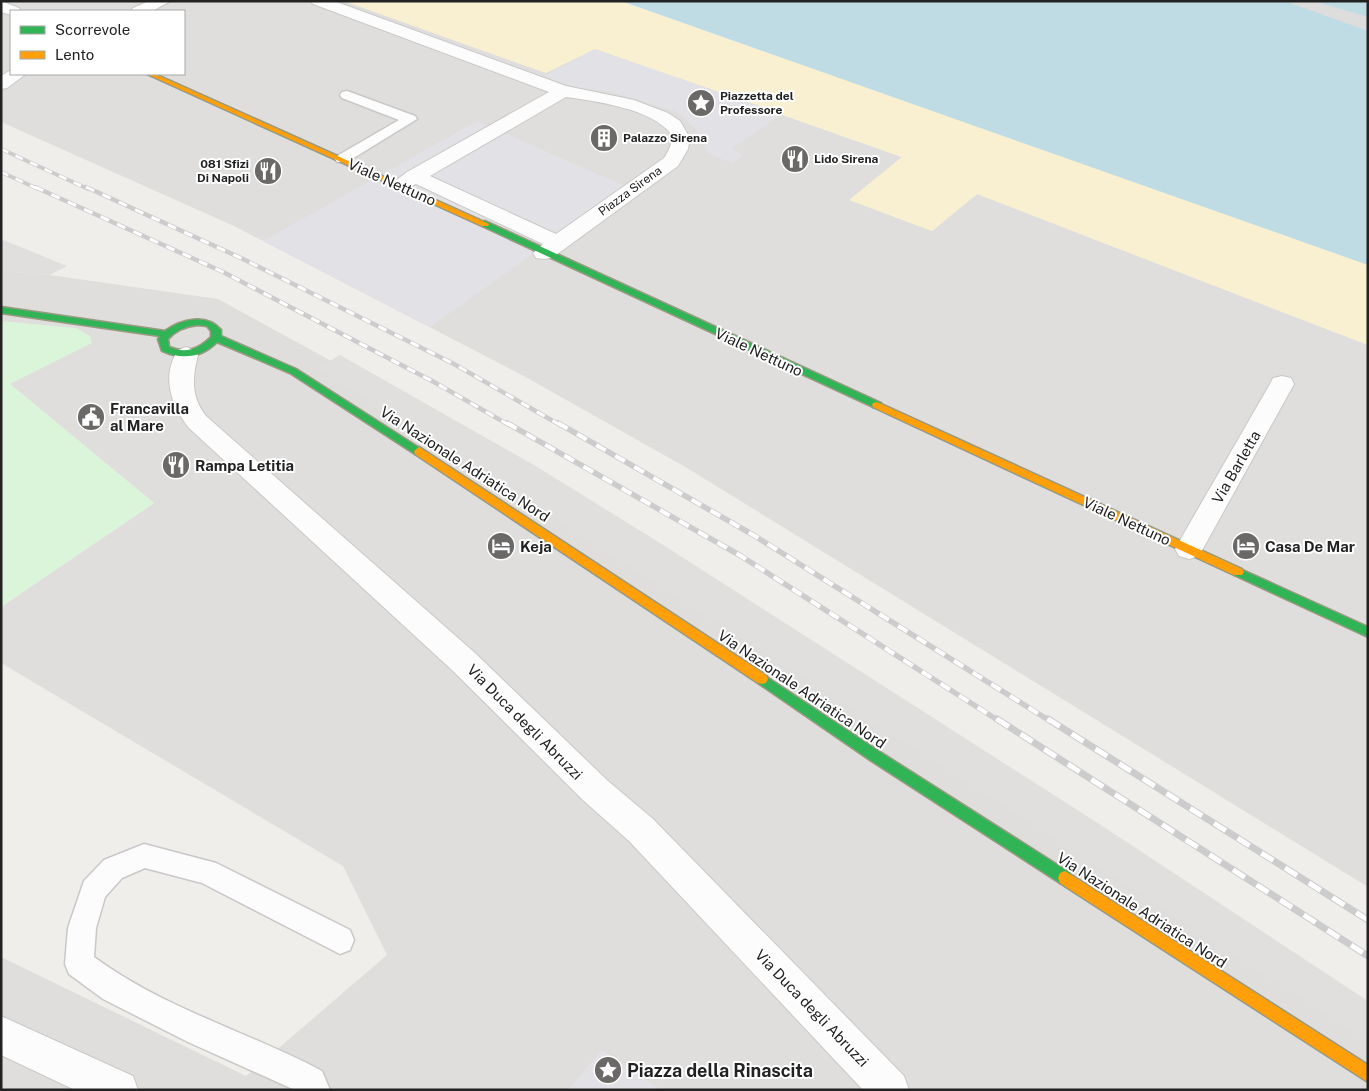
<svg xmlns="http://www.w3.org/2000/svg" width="1369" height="1091" viewBox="0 0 1369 1091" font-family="'Public Sans',sans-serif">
<rect width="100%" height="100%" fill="#f0eeeb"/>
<!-- residential -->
<g fill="#dfdedc" fill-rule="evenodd">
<path d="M1 1H344L546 73 595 49 902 157 850 200 932 231 977 194 1368 345V887L687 468 522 375 234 226 1 122ZM11 11H184V74H11Z"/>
<polygon points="1,271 50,275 218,299 454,428 1368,1011 1368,1090 1,1090 1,957 246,1076 387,955 343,866 1,663 1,607 154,503 10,384 1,364"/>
</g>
<!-- sand -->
<polygon fill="#f8f0d0" points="344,1 620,1 820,71 1368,239 1368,345 977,194 932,231 849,200 902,157 595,49 546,73"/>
<!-- park -->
<polygon fill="#daf5da" points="1,321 76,328 90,336 92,343 10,384 154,503 1,607"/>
<!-- parking -->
<g fill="#e0dfde">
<polygon points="1,239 67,266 50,275 1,271"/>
<polygon points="340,355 534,465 660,543 1107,829 1368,1001 1368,1041 963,779 318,368"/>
</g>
<!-- plaza -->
<g fill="#e2e1e5">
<polygon points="595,49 783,114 732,148 743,155 732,163 708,154 697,130 677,112 608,91 573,87 545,76"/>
<polygon points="477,121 627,187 430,327 263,241"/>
<polygon points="601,1050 662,1090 568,1090"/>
</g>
<!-- water -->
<polygon fill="#bfdbe3" points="621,1 1368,1 1368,265 644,9"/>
<!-- pier -->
<polygon fill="#dedddd" points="1285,1 1314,1 1368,17 1368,31"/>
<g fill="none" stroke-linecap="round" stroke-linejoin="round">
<defs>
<g id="lane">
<polygon points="347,91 415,116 417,119 347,162 337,162 335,159 337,156 399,120 342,98 340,95 342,92"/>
<path d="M144 844 216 863 350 930 354 940 350 950 340 954 202 883 145 868 122 878 105 897 96 928 94 957C163 1008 246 1031 322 1071L330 1090H295L188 1042 103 999 69 974 65 964 68 928 84 881 104 860Z"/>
</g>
<g id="street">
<polygon points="1,1 19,8 21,11 11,11 11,15 1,12"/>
<polygon points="149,1 171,1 152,11 131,11 133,8"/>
<path d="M311 1H334L566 86 634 100 668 113 680 121 690 138 688 149 678 166 552 258 544 259 536 258 533 253 543 244 416 184 400 191 393 189 390 185 407 172 549 92 313 4ZM566 97C595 101 653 109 671 134 673 143 669 150 664 158L556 234 430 176Z"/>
<polygon points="11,70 11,74 26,74 7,88 1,89 1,76"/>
<path d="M186 347 194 350 198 355C192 378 191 397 206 416L475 653 608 781 653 819 904 1076 909 1090H863L629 841 584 801 453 671 189 428C171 406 161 376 178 350Z"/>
<polygon points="1282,376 1291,378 1294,384 1199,556 1189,559 1179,556 1175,549 1179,542 1270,384 1273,378"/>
<polygon points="1,1016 133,1076 138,1090 75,1090 1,1055"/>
</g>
<g id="fast">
<polygon points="485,221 881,403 882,405 877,408 873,407 482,226 482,222"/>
<path d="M1 307 165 331C181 319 207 313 221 330V336L296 369 424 451 423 454H415L290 373 217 342C201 358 182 360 162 351L158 339 160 336 1 313ZM198 325 207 326 211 331V337C199 349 186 354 169 347L168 339C176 330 186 326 198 325Z"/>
<polygon points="1238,568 1368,627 1368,637 1234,575 1232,572 1234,569"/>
<polygon points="762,674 880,752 1070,873 1072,878 1070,883 1065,885 1060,883 870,760 758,683 756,679 758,675"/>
</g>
<g id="slow">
<polygon points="147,74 155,74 489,224 488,226 482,226"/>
<polygon points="877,402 1242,569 1244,572 1242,575 1234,575 873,407 872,405 873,403"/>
<polygon points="419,447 766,675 768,679 766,683 762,684 758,683 415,454 414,451"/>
<polygon points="1065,871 1368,1065 1368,1082 1060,883 1058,878 1060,873"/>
</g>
</defs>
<!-- lane casing -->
<use href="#lane" stroke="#c9c8c7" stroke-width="3"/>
<!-- street casing -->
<use href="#street" stroke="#c9c8c7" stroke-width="2"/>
<!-- fast casing -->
<use href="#fast" stroke="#999a82" stroke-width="3"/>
<!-- slow casing -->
<use href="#slow" stroke="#999a82" stroke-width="3"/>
<!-- lane -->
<use href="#lane" fill="#fdfcfc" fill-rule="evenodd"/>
<!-- street -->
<use href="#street" fill="#fdfcfc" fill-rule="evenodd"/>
<!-- fast -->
<use href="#fast" fill="#30b455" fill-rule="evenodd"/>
<!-- slow -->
<use href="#slow" fill="#ff9f0a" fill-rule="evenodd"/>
<defs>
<g id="rail-far3">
<polyline points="1,149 88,189"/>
<polyline points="1,172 38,189"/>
</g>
<g id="rail-far2">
<polyline points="35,187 223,272 434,382 509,425"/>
<polyline points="86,187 243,259 454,364 560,425"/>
</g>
<g id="rail-far1">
<polyline points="507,423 741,556 999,721"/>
<polyline points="558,423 755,536 1050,721"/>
</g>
<g id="rail">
<polyline points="997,719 1368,956"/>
<polyline points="1048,719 1368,920"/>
</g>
</defs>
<!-- rail-far3 casing -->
<use href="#rail-far3" stroke="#ccc" stroke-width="4"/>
<!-- rail-far2 casing -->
<use href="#rail-far2" stroke="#ccc" stroke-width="4.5"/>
<!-- rail-far1 casing -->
<use href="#rail-far1" stroke="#ccc" stroke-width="5.5"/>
<!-- rail casing -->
<use href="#rail" stroke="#ccc" stroke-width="7"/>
<!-- rail-far3 -->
<use href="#rail-far3" stroke="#fff" stroke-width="2.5" stroke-dasharray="8" stroke-linecap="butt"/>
<!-- rail-far2 -->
<use href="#rail-far2" stroke="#fff" stroke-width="3" stroke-dasharray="9" stroke-linecap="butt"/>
<!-- rail-far1 -->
<use href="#rail-far1" stroke="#fff" stroke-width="4" stroke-dasharray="11" stroke-linecap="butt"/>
<!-- rail -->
<use href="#rail" stroke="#fff" stroke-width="5" stroke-dasharray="14" stroke-linecap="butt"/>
</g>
<!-- icons -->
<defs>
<symbol id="sight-disc" viewBox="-11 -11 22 22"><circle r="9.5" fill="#6a6968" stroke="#fff"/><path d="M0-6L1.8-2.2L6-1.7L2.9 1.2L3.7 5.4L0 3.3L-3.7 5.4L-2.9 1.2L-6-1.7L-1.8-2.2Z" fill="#fff"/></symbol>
<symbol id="building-disc" viewBox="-11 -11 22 22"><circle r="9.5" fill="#6a6968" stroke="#fff"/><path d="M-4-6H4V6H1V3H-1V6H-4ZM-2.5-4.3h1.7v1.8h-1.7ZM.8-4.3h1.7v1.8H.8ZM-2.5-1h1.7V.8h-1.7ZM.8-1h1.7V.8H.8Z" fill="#fff"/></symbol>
<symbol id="restaurant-disc" viewBox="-11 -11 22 22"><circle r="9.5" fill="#6a6968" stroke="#fff"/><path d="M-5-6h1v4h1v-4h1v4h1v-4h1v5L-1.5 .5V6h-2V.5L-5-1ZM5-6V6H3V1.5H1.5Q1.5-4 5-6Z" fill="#fff"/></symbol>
<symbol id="civic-disc" viewBox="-11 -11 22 22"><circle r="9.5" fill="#6a6968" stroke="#fff"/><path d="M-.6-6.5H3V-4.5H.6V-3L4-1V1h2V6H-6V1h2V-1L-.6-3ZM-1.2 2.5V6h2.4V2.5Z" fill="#fff"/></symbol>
<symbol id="hotel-disc" viewBox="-11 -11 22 22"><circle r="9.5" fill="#6a6968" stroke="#fff"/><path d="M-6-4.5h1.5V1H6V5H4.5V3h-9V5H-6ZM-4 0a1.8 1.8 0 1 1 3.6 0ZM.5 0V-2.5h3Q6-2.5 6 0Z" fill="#fff"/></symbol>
</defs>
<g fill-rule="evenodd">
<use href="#sight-disc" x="685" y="87" width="32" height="32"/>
<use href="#building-disc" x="588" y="122" width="32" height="32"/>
<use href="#restaurant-disc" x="779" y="143" width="32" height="32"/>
<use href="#restaurant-disc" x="252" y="155" width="32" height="32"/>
<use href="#civic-disc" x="75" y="401" width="32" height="32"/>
<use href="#restaurant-disc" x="160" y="449" width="32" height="32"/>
<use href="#hotel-disc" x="485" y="530" width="32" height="32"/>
<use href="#hotel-disc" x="1230" y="530" width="32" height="32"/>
<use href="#sight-disc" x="592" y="1054" width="32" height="32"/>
</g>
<g text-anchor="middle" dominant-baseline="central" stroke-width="4" stroke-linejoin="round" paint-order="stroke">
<!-- far-poi labels -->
<g font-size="12" font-weight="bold" fill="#222" stroke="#fff" text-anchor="start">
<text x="720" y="96">Piazzetta del<tspan x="720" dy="14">Professore</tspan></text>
<text x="623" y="138">Palazzo Sirena</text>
<text x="814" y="159">Lido Sirena</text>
<text x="249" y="164" text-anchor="end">081 Sfizi<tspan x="249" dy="14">Di Napoli</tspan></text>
</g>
<!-- far-street labels -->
<g font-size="12" fill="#222" stroke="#fff">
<text transform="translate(630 191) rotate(-36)">Piazza Sirena</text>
</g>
<!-- street labels -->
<g font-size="15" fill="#222" stroke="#fff">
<text transform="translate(392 182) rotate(24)">Viale Nettuno</text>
<text transform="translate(759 352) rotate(25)">Viale Nettuno</text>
<text transform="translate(465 464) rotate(33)">Via Nazionale Adriatica Nord</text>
<text transform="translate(1236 467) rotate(-60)">Via Barletta</text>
<text transform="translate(1127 521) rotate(25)">Viale Nettuno</text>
<text transform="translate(802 689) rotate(34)">Via Nazionale Adriatica Nord</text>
<text transform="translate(525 722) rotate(45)">Via Duca degli Abruzzi</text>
<text transform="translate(1142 910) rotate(33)">Via Nazionale Adriatica Nord</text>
<text transform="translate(812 1008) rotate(46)">Via Duca degli Abruzzi</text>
</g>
<!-- poi labels -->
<g font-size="15" font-weight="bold" fill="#222" stroke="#fff" text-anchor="start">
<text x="110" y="408">Francavilla<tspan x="110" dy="17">al Mare</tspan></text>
<text x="195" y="465">Rampa Letitia</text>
<text x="520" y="546">Keja</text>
<text x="1265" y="546">Casa De Mar</text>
</g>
<!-- near-poi labels -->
<g font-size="18" font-weight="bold" fill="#222" stroke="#fff" text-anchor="start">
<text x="627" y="1070">Piazza della Rinascita</text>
</g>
</g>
<!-- border -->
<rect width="1369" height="1091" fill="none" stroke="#222222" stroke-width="5"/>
<!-- legend -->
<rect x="10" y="10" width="175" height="65" fill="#ffffff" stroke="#a7a7a7"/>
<rect x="20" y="26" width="25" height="8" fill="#30b455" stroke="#a7a7a7"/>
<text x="55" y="35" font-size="15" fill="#222222">Scorrevole</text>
<rect x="20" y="51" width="25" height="8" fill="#ff9f0a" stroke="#a7a7a7"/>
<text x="55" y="60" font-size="15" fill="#222222">Lento</text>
</svg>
